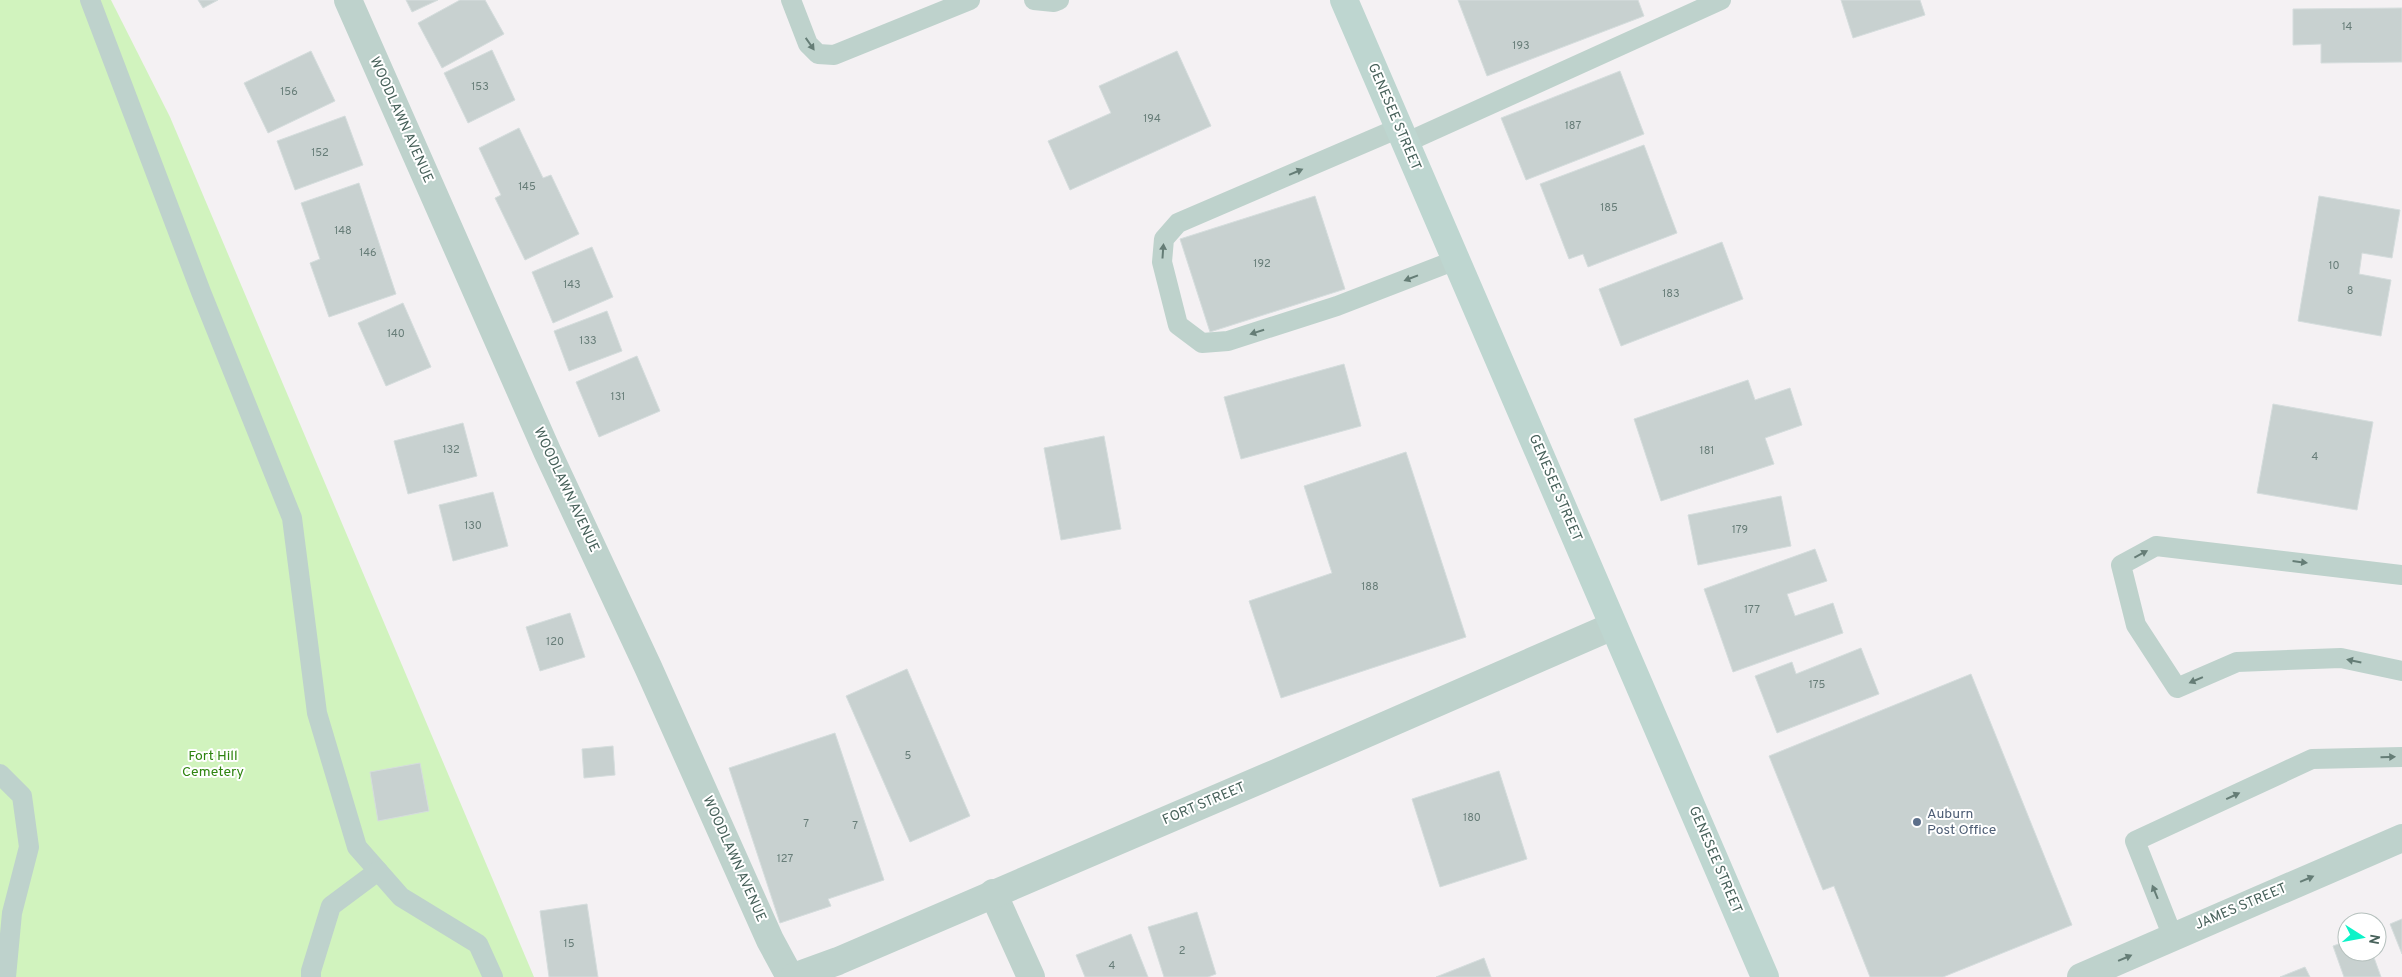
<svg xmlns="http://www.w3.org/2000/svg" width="2402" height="977" viewBox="0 0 2402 977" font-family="Overpass,sans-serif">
<rect width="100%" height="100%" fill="#f4f1f3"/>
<!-- green -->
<polygon fill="#d1f3be" points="0,0 111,0 170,117 534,977 0,977"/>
<!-- building -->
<g fill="#c8d1d0" stroke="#d5dddd">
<polygon points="198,0 218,0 203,8"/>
<polygon points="406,0 438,0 412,12"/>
<polygon points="460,0 485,0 504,34 442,68 418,23"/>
<polygon points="1458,0 1638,0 1644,16 1487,76"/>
<polygon points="1841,0 1920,0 1925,15 1853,38"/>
<polygon points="2402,8 2402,62 2321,63 2321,44 2293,45 2293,9"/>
<polygon points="492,50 515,100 468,123 444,73"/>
<polygon points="311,51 335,101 268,133 244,83"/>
<polygon points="1177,51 1211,126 1070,190 1048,141 1111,113 1099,86"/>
<polygon points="1620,71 1644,134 1526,180 1501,118"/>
<polygon points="345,116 363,165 295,190 277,141"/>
<polygon points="519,128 543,178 551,175 579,234 525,260 495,198 501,195 479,148"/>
<polygon points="1644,145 1677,233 1588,267 1583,254 1569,259 1540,184"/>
<polygon points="359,183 396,294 329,317 310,263 320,259 301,203"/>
<polygon points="1315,196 1345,289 1210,332 1180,239"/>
<polygon points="2319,196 2400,210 2392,258 2362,253 2359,274 2391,280 2381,336 2298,321"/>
<polygon points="1722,242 1743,299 1621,346 1599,289"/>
<polygon points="592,247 613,297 553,323 532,272"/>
<polygon points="403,303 431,367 386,386 358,323"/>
<polygon points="607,311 622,351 569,371 554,331"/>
<polygon points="637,356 660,411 599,437 576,382"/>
<polygon points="1344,364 1361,426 1241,459 1224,397"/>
<polygon points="1748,380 1755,400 1790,388 1802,425 1765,438 1774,464 1661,501 1634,419"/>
<polygon points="2273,404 2373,422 2357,510 2257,493"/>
<polygon points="463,423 477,476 408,494 394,441"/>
<polygon points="1104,436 1121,529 1061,540 1044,448"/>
<polygon points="1406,452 1466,637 1281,698 1249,601 1332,573 1304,486"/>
<polygon points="493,492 508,546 453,561 439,505"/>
<polygon points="1781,496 1791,546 1698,565 1688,515"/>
<polygon points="1815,549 1827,581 1787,594 1795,616 1833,603 1843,633 1733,672 1704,589"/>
<polygon points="570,613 585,657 540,671 526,627"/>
<polygon points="1861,648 1879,694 1777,733 1755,676 1792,662 1796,674"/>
<polygon points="907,669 970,816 910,842 846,696"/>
<polygon points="1971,674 2072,925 1943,977 1870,977 1834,886 1823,890 1769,756"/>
<polygon points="835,733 884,880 828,899 831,906 780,923 729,768"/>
<polygon points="613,746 615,775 584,778 582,749"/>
<polygon points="420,763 429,811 378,821 370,772"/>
<polygon points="1499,771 1527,859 1440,887 1412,799"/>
<polygon points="587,904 598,977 549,977 540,911"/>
<polygon points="1197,912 1216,974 1208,977 1164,977 1148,927"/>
<polygon points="2402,919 2402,954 2390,924"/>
<polygon points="1131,934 1148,977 1085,977 1076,955"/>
<polygon points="2347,941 2347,952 2372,952 2381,977 2344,977 2333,946"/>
<polygon points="1484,958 1491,977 1436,977"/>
<polygon points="2305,967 2310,977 2280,977"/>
</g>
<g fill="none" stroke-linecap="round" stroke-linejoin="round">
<!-- lane -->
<g stroke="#bed2cc" stroke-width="20">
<polyline points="90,0 201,292 292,518 317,713 357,847 401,897 478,944 493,977"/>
<polyline points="791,0 808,44 818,54 834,55 970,0"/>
<polyline points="1034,0 1054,2 1059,0"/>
<polyline points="1399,128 1178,223 1164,239 1162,262 1178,325 1202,343 1228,341 1337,306 1456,260"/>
<polyline points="1405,143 1721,0"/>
<polyline points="2402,575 2156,546 2121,565 2136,625 2177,688 2237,662 2341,658 2402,671"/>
<polyline points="0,774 22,796 29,847 12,913 6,977"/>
<polyline points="2173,937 2135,841 2312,759 2402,757"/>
<polyline points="311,977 311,971 331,906 378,871"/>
</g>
<!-- street -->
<g stroke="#bed2cc" stroke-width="28">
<polyline points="348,0 547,451 648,667 770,940 790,977"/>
<polyline points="993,893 1031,977"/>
<polyline points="794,977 838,961 1276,773 1613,626"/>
<polyline points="2081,977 2402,838"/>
</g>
<!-- secondary -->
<polyline stroke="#bed6d0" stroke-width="28" points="1344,0 1765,977"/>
</g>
<!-- one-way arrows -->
<defs><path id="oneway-solid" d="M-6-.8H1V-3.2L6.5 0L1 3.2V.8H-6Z" transform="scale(1.25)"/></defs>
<g fill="#657d76">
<use href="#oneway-solid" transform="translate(810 44) rotate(55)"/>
<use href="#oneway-solid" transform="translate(1296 172) rotate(-23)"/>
<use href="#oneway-solid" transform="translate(1163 251) rotate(-86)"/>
<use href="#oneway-solid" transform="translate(1411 278) rotate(159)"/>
<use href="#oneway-solid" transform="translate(1257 332) rotate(162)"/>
<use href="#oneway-solid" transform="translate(2141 554) rotate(-28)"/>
<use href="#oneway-solid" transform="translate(2300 562) rotate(7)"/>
<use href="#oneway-solid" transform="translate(2354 661) rotate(-168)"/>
<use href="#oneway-solid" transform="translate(2196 680) rotate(157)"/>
<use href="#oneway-solid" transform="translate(2388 757) rotate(-2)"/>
<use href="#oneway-solid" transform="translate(2233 796) rotate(-25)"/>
<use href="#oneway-solid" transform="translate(2307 879) rotate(-23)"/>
<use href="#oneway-solid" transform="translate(2155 892) rotate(-112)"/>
<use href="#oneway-solid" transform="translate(2125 958) rotate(-23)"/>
</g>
<!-- markers -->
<circle fill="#5c6f8a" stroke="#fff" stroke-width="2" cx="1917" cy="822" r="5"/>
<g text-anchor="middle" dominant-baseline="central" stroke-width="4" stroke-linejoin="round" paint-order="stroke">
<!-- number labels -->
<g font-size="11" fill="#677d78">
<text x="2347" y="27">14</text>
<text x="1521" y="46">193</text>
<text x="480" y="87">153</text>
<text x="289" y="92">156</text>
<text x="1152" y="119">194</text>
<text x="1573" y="126">187</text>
<text x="320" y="153">152</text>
<text x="527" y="187">145</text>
<text x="1609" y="208">185</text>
<text x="343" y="231">148</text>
<text x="368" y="253">146</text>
<text x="1262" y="264">192</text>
<text x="2334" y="266">10</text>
<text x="572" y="285">143</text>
<text x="2350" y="291">8</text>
<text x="1671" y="294">183</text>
<text x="396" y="334">140</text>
<text x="588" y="341">133</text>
<text x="618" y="397">131</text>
<text x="451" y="450">132</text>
<text x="1707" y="451">181</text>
<text x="2315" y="457">4</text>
<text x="473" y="526">130</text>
<text x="1740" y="530">179</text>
<text x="1370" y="587">188</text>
<text x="1752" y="610">177</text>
<text x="555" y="642">120</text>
<text x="1817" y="685">175</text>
<text x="908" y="756">5</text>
<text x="1472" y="818">180</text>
<text x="806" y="824">7</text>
<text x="855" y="826">7</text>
<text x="785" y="859">127</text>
<text x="569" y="944">15</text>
<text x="1182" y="951">2</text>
<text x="1112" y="966">4</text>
</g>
<!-- street labels -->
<g font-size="14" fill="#47615a" stroke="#fff">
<text transform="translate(1394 117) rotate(67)">GENESEE STREET</text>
<text transform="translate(401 120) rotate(66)">WOODLAWN AVENUE</text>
<text transform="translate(1555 488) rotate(67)">GENESEE STREET</text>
<text transform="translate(566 490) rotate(65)">WOODLAWN AVENUE</text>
<text transform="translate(1204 804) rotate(-23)">FORT STREET</text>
<text transform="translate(734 859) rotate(66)">WOODLAWN AVENUE</text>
<text transform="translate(1715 860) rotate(67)">GENESEE STREET</text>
<text transform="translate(2241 907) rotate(-23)">JAMES STREET</text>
</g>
<!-- park labels -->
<g font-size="14" fill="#2e8410" stroke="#fff">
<text x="213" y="756">Fort Hill<tspan x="213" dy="16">Cemetery</tspan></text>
</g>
<!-- service labels -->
<g font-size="14" fill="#4e5e75" stroke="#fff" text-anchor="start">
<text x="1927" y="814">Auburn<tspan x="1927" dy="16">Post Office</tspan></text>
</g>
</g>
<!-- north arrow -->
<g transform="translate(2362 937) rotate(101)"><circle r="24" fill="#ffffff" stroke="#b5c0bd"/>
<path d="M0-4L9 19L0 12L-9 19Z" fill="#0cf3c8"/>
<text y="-8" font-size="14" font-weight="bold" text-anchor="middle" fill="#47615a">N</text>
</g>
</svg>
